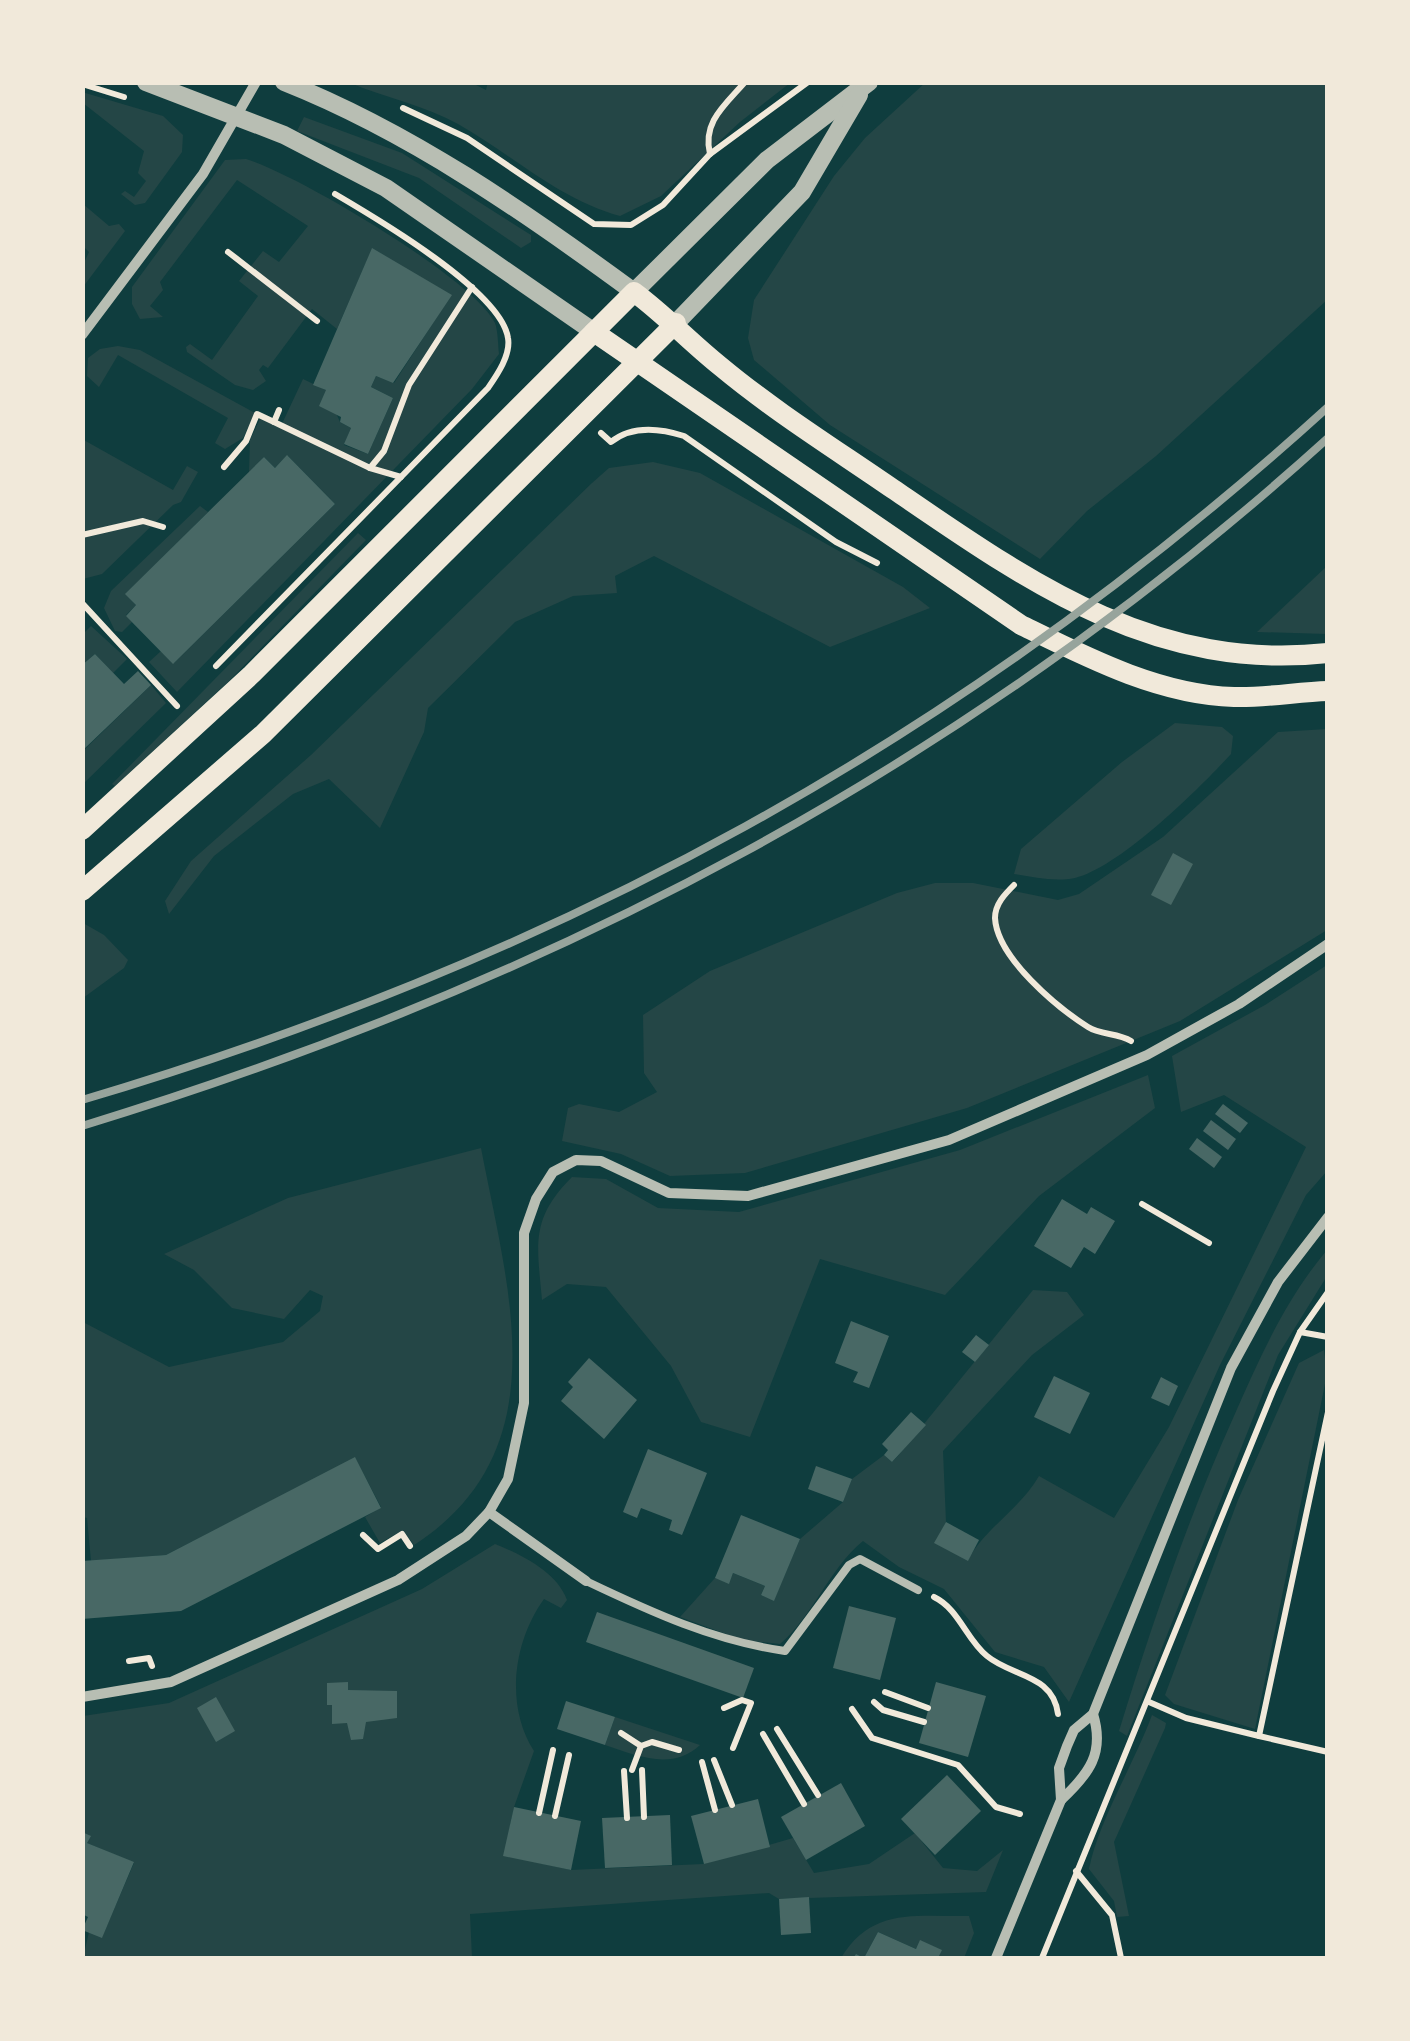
<svg xmlns="http://www.w3.org/2000/svg" width="1410" height="2041" viewBox="0 0 1410 2041" font-family="'Alegreya Sans',sans-serif">
<rect width="100%" height="100%" fill="#0f3d3e"/>
<!-- green -->
<g fill="#244646">
<path d="M488 82 790 83 740 122 661 196 620 216C558 199 513 155 458 124 424 105 386 98 350 83H472L486 90Z"/>
<polygon points="926,82 1327,83 1327,300 1156,456 1087,511 1040,559 830,425 754,360 748,338 754,300 834,176 865,138"/>
<polygon points="82,92 163,116 183,135 182,152 145,203 135,205 121,194 125,191 134,197 146,181 138,173 144,151 83,103"/>
<polygon points="304,117 402,153 531,235 531,242 521,248 419,178 297,131"/>
<path d="M246 159C295 173 473 278 495 323 498 331 498 345 499 354L472 389 177 692 149 662 161 651 174 663 335 504 288 456 275 468 264 457 249 473 250 440 260 419 280 428 303 379 326 390 340 422 351 428 344 445 368 454 393 398 371 387 376 376 394 383 451 295 372 249 337 329 312 309 268 368 263 365 259 370 266 381 253 390 235 385 187 352 186 347 190 344 212 360 258 296 239 281 263 251 279 262 308 226 237 180 160 282 163 290 150 306 163 317 140 319 132 304V287L225 160Z"/>
<polygon points="83,204 109,226 119,224 125,231 83,287 83,265 89,252 83,246"/>
<polygon points="118,346 140,350 255,413 243,438 225,449 215,443 228,418 118,355 99,387 87,376 88,358 100,349"/>
<polygon points="82,439 173,490 187,466 198,472 181,502 173,505 102,574 83,579"/>
<polygon points="653,462 700,473 903,587 930,608 830,647 654,556 615,576 617,593 573,596 515,622 428,708 424,732 380,828 329,779 293,794 214,856 169,914 165,901 191,861 311,755 592,483 609,468"/>
<polygon points="200,506 208,512 126,594 136,605 126,615 132,622 122,632 115,631 104,608 111,591"/>
<polygon points="358,533 366,540 230,680 115,786 112,784"/>
<polygon points="1327,566 1327,634 1257,632"/>
<polygon points="91,626 127,659 113,673 95,654 83,664 83,634"/>
<polygon points="151,685 166,703 83,784 83,751"/>
<path d="M1175 723 1222 727 1233 736 1231 754C1199 789 1120 867 1075 878 1054 882 1034 877 1014 874L1021 849 1122 762Z"/>
<polygon points="1327,729 1327,930 1180,1021 967,1108 745,1173 670,1176 621,1154 562,1141 568,1108 579,1104 619,1112 657,1092 644,1073 643,1015 710,971 897,893 935,883 973,883 1058,900 1079,894 1163,837 1278,732"/>
<polygon points="83,923 104,935 128,960 124,968 83,998"/>
<path d="M1327 965V1171L1306 1195 1220 1365 1069 1702 1044 1667 995 1652 944 1589 899 1567 863 1541C828 1570 814 1615 780 1644L742 1640 680 1617 715 1578 729 1583 733 1573 765 1586 761 1595 774 1600 800 1539 843 1502 852 1479 884 1455 892 1462 897 1457 1033 1290 1067 1292 1084 1315 1032 1355 943 1451 946 1522 935 1543 968 1560C986 1527 1020 1509 1039 1476L1114 1518 1169 1427 1306 1147 1224 1095 1181 1112 1172 1056 1265 1005Z"/>
<path d="M1148 1075 1155 1108 1039 1196 945 1295 820 1259 750 1437 701 1422 671 1366 606 1287 567 1284 542 1300C537 1244 530 1219 572 1177L606 1179 658 1208 739 1212 960 1150Z"/>
<path d="M481 1148C508 1290 560 1451 414 1545L403 1530 380 1543 365 1517 381 1507 355 1458 166 1555 91 1561 87 1518 83 1517V1322L169 1367 283 1342 320 1311 323 1296 310 1290 284 1319 232 1308 194 1270 164 1254 288 1198Z"/>
<path d="M1327 1250V1276L1278 1355 1127 1736 1119 1731C1152 1624 1188 1518 1234 1416 1260 1357 1285 1300 1327 1250Z"/>
<polygon points="1324,1350 1327,1374 1255,1729 1174,1704 1165,1695 1238,1500 1299,1363"/>
<path d="M495 1544C522 1555 557 1572 567 1600L561 1608 544 1599C513 1642 505 1706 534 1751L514 1807 504 1855 571 1870 703 1864 793 1838 814 1873 869 1864 915 1833 943 1868 977 1871 1003 1850 986 1892 779 1899 769 1893 470 1914 472 1958H83L89 1932 102 1937 134 1863 87 1843 83 1832V1716L169 1703 422 1589Z"/>
<path d="M1152 1715 1166 1723 1165 1728 1114 1842 1129 1916 1117 1917 1114 1901 1089 1869C1098 1822 1134 1764 1152 1715Z"/>
<path d="M615 1717 700 1745C672 1771 638 1756 605 1745Z"/>
<path d="M969 1916 974 1933 964 1958H938L941 1950 921 1941 916 1949 878 1932 864 1958 856 1954 853 1958H841C872 1907 915 1917 969 1916Z"/>
</g>
<!-- building -->
<g fill="#486865">
<polygon points="372,248 452,295 393,383 376,376 371,387 393,398 368,454 344,444 351,428 340,422 341,417 319,406 326,390 313,385"/>
<polygon points="287,455 335,504 173,664 126,616 136,605 125,594 264,457 275,468"/>
<polygon points="95,654 124,684 138,671 151,685 82,751 82,665"/>
<polygon points="1173,853 1193,864 1171,905 1151,895"/>
<polygon points="1223,1104 1248,1123 1240,1133 1215,1114"/>
<polygon points="1211,1120 1236,1139 1228,1150 1203,1131"/>
<polygon points="1197,1138 1222,1157 1214,1168 1189,1149"/>
<polygon points="1062,1199 1087,1214 1091,1207 1115,1221 1095,1254 1084,1247 1071,1268 1034,1246"/>
<polygon points="851,1321 889,1336 869,1388 853,1382 858,1372 835,1363"/>
<polygon points="976,1335 989,1345 975,1362 962,1352"/>
<polygon points="589,1358 637,1400 604,1439 561,1401 573,1387 568,1382"/>
<polygon points="1054,1376 1090,1393 1070,1434 1034,1417"/>
<polygon points="1161,1377 1178,1386 1169,1406 1151,1398"/>
<polygon points="911,1412 926,1425 892,1462 884,1455 888,1450 882,1444"/>
<polygon points="648,1449 707,1473 682,1535 669,1530 672,1520 641,1508 637,1518 623,1512"/>
<polygon points="355,1457 381,1508 181,1611 82,1619 82,1561 166,1555"/>
<polygon points="816,1466 852,1479 843,1502 808,1489"/>
<polygon points="741,1515 800,1539 774,1601 761,1595 765,1586 733,1573 729,1584 715,1578"/>
<polygon points="946,1522 979,1540 968,1561 934,1543"/>
<polygon points="849,1606 896,1618 880,1680 833,1668"/>
<polygon points="597,1612 754,1668 743,1698 586,1642"/>
<polygon points="348,1682 348,1690 397,1691 397,1718 366,1722 363,1739 351,1740 347,1723 332,1724 332,1705 327,1705 327,1683"/>
<polygon points="936,1682 986,1696 968,1757 919,1743"/>
<polygon points="216,1697 235,1731 216,1742 197,1708"/>
<polygon points="566,1701 615,1717 605,1745 557,1729"/>
<polygon points="947,1775 981,1811 935,1855 901,1819"/>
<polygon points="841,1783 865,1826 806,1860 781,1817"/>
<polygon points="758,1799 770,1847 704,1864 691,1816"/>
<polygon points="514,1807 581,1821 571,1870 503,1856"/>
<polygon points="670,1815 672,1865 605,1868 602,1818"/>
<polygon points="82,1832 91,1836 87,1843 134,1862 102,1938 82,1930 88,1917 82,1914"/>
<polygon points="809,1897 811,1933 781,1935 779,1899"/>
<polygon points="878,1932 916,1949 920,1940 942,1950 938,1958 853,1958 856,1954 864,1958"/>
</g>
<g fill="none" stroke-linecap="round" stroke-linejoin="round">
<!-- path -->
<g stroke="#f1e9da" stroke-width="6">
<polyline points="82,84 124,97"/>
<polyline points="403,108 467,138 594,224 631,225 663,205 710,154 808,82"/>
<path d="M710 154C702 122 725 105 745 82"/>
<polyline points="228,252 317,321"/>
<polyline points="279,410 274,422 370,468 384,451 409,385 472,287"/>
<path d="M601 433 611 442C632 425 659 428 684 436L836 542 877 563"/>
<polyline points="224,467 246,441 257,414 274,422"/>
<polyline points="370,468 401,477"/>
<polyline points="82,535 143,521 163,527"/>
<polyline points="82,603 177,706"/>
<path d="M216 666 488 388C497 375 511 355 508 338 501 291 376 218 335 194"/>
<path d="M1014 885C1005 894 995 904 995 918 997 958 1058 1008 1088 1027 1100 1035 1118 1033 1131 1041"/>
<polyline points="1142,1204 1209,1243"/>
<polyline points="1300,1332 1328,1337"/>
<polyline points="363,1535 378,1549 402,1534 410,1546"/>
<path d="M934 1597C959 1609 966 1639 987 1656 1012 1677 1053 1674 1058 1714"/>
<polyline points="129,1661 149,1658 152,1666"/>
<polyline points="885,1692 928,1708"/>
<polyline points="874,1702 883,1710 924,1722"/>
<polyline points="1149,1702 1186,1718 1259,1736 1328,1412"/>
<polyline points="724,1708 742,1700 751,1703 733,1748"/>
<polyline points="852,1709 872,1738 958,1765 996,1807 1020,1814"/>
<polyline points="777,1729 818,1795"/>
<polyline points="621,1733 641,1746"/>
<polyline points="763,1734 804,1804"/>
<polyline points="1259,1736 1328,1752"/>
<polyline points="714,1760 732,1805"/>
<polyline points="702,1762 715,1810"/>
<polyline points="632,1770 641,1746 652,1742 679,1750"/>
<polyline points="642,1770 644,1817"/>
<polyline points="624,1771 627,1818"/>
<polyline points="539,1813 553,1750"/>
<polyline points="555,1816 569,1755"/>
<polyline points="1076,1871 1112,1915 1121,1958"/>
<polyline points="1042,1958 1273,1391 1300,1332 1328,1292"/>
</g>
<!-- service -->
<path stroke="#b8beb3" stroke-width="8" d="M586 1581C651 1612 714 1641 785 1651L849 1565 860 1559 918 1590"/>
<!-- minor -->
<g stroke="#b8beb3" stroke-width="10">
<polyline points="82,335 203,174 256,82"/>
<polyline points="489,1512 586,1581"/>
<polyline points="82,1697 171,1682 398,1580 466,1536 489,1512 508,1479 524,1403 524,1233 536,1199 553,1172 576,1160 601,1161 669,1193 748,1196 949,1140 1147,1055 1239,1004 1328,944"/>
<path d="M1061 1800C1089 1774 1105 1753 1093 1714"/>
<polyline points="996,1958 1061,1800 1059,1768 1067,1746 1074,1730 1093,1714 1231,1368 1278,1282 1328,1217"/>
</g>
<!-- tertiary -->
<g stroke="#b8beb3" stroke-width="18">
<polyline points="146,82 284,135 386,188 594,332"/>
<path d="M284 82C410 132 525 212 634 292L767 160 869 82"/>
<polyline points="676,323 802,192 859,95"/>
</g>
<!-- secondary -->
<g stroke="#f1e9da" stroke-width="20">
<path d="M594 332 1021 625C1086 657 1159 695 1234 697 1265 698 1297 692 1328 691"/>
<path d="M82 830 252 674 634 292C665 315 690 342 720 366 774 411 835 449 893 489 1029 582 1154 672 1328 653"/>
<polyline points="82,891 263,734 676,323"/>
</g>
<!-- rail -->
<g stroke="#97a49c" stroke-width="8">
<path d="M82 1100C560 958 958 743 1328 407"/>
<path d="M82 1126C551 983 962 769 1328 438"/>
</g>
</g>
<!-- border -->
<rect width="1410" height="2041" fill="none" stroke="#f1e9da" stroke-width="170"/>
</svg>
